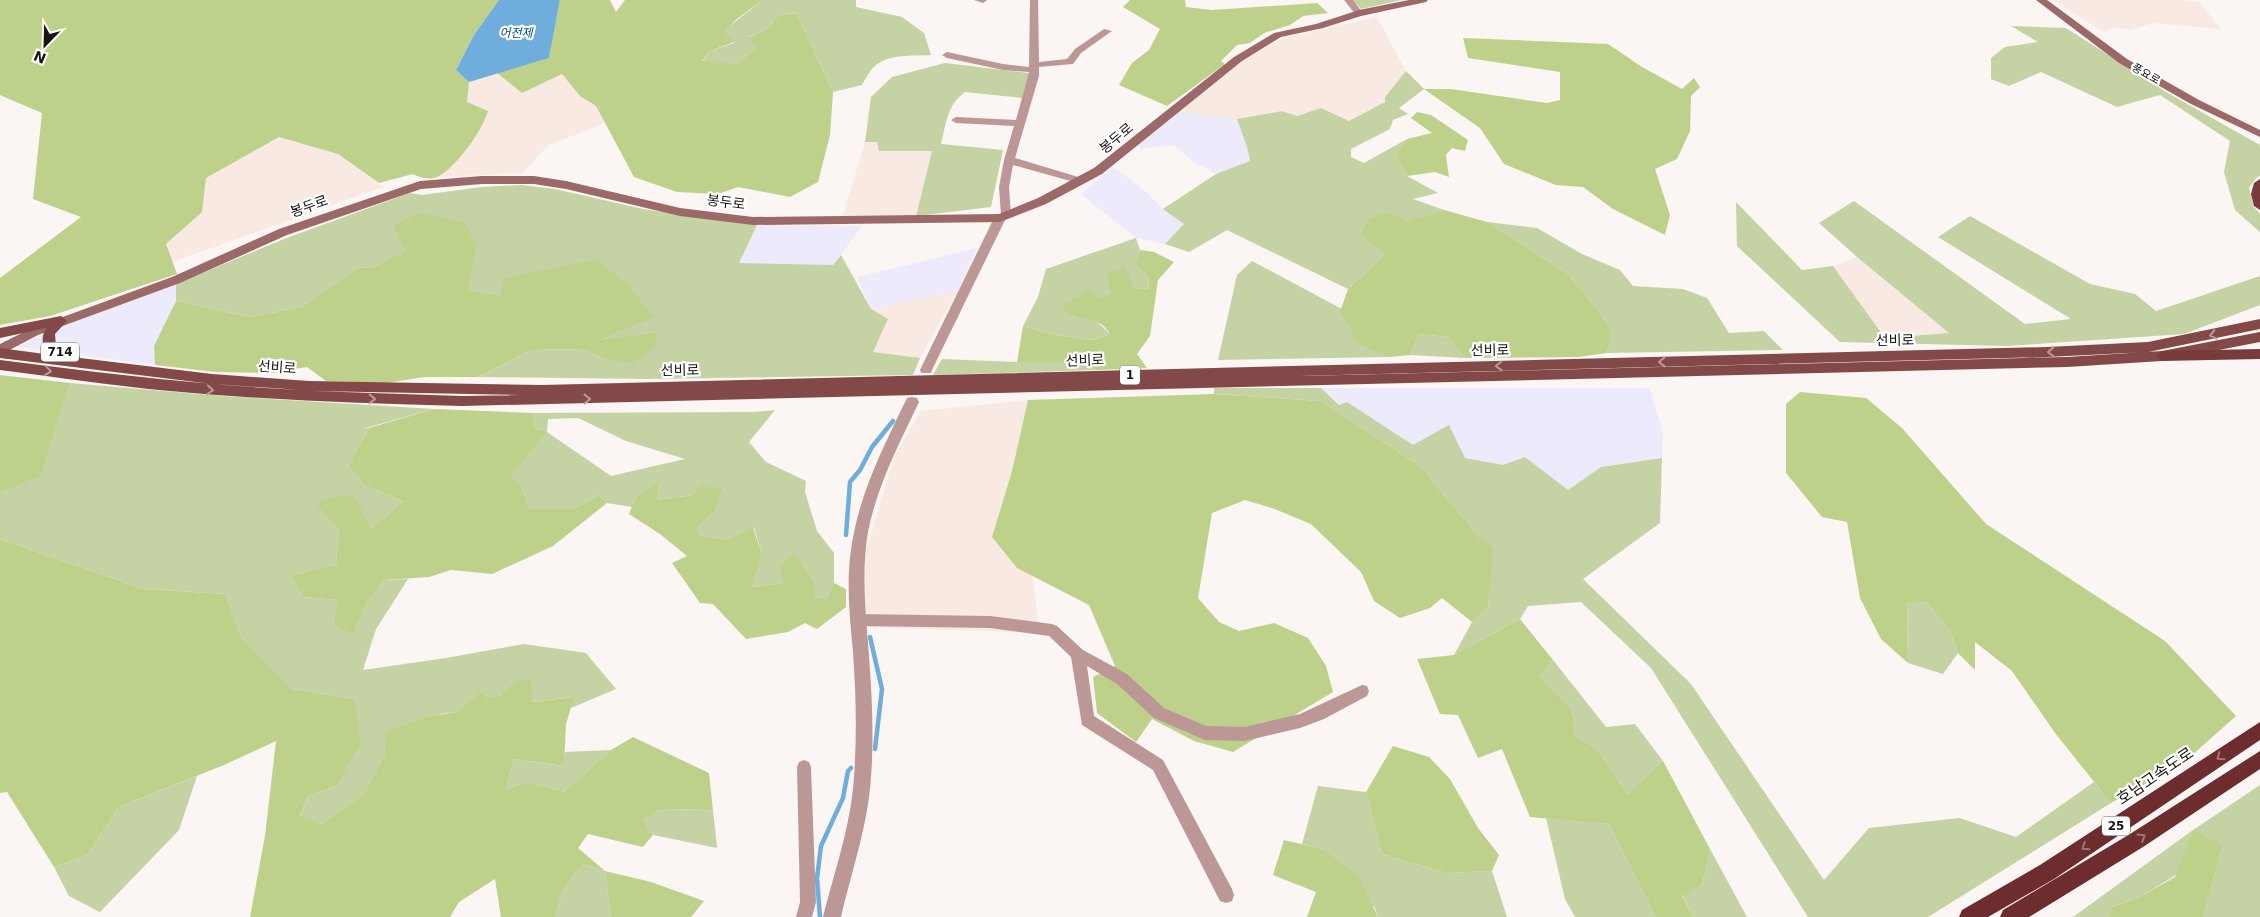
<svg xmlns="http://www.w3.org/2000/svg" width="2260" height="917" viewBox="0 0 2260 917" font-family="'DejaVu Sans','Noto Sans KR',sans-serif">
<rect width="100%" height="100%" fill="#fbf5f3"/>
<!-- commercial -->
<g fill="#edeafc">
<polygon points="1177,111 1237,119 1247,147 1250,161 1216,174 1194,162 1174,145 1140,149 1139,144"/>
<polygon points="1113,167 1144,190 1163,209 1184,224 1165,244 1136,238 1081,194"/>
<polygon points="757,225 862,226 833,265 739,263"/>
<polygon points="977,248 958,290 871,309 857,277"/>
<polygon points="176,284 176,301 154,346 155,365 18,347 76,319"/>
<polygon points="1321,388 1650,388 1663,434 1662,458 1601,467 1568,490 1525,457 1503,465 1465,458 1413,445 1347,402 1340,405"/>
</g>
<!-- built -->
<g fill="#f8eae3">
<polygon points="2053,0 2181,0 2199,2 2221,29 2153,23 2130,30 2116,27 2104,32"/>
<polygon points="1377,17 1406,71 1385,97 1385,102 1349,121 1321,108 1297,116 1282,111 1237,119 1177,111 1241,61 1284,38"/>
<polygon points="497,73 522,93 562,73 580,96 596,106 605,123 549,145 522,173 438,177 454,163 467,102 469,82"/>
<polygon points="279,137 338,154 383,187 172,262 165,244 202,212 206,178"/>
<polygon points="865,142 877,142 880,151 932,151 916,216 843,215"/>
<polygon points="1857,257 1949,333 1885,338 1833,266"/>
<polygon points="958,290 920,358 873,352 871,309"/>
<polygon points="1028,400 1012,471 992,537 1017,568 1032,575 1040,633 866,627 865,555 894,457 921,411"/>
</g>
<!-- green -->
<g fill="#c4d2a4" fill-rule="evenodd">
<path d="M763 0H856V7L902 17 924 33 931 55C915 56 894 54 879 63 871 67 866 78 862 85L833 92 796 13 778 16 768 28 749 37 756 48 737 64 702 62 710 51 734 43 723 31Z"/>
<polygon points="1353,0 1402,0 1361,9"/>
<polygon points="2011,26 2066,28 2166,92 2260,145 2260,176 2257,177 2249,188 2254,207 2260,214 2260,232 2235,210 2224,172 2230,141 2160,95 2117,107 2041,72 2009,86 1991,79 1991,58 2005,47 2038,42"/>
<path d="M945 63 1029 73 1022 98 965 92C947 105 946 124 941 144L1003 150 991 207 916 216 932 151H879L877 142H865L871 97 892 77Z"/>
<polygon points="1406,71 1424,89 1399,108 1408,114 1393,120 1390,129 1351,149 1351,157 1364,163 1407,139 1396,154 1407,176 1438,193 1413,199 1444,210 1409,223 1388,212 1385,254 1348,289 1227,230 1189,252 1165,244 1184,224 1163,209 1216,174 1250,161 1247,147 1237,119 1282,111 1297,116 1321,108 1349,121 1385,102 1385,97"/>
<polygon points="521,185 555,189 643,209 757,225 739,263 833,265 841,255 871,309 888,319 873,352 920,358 913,375 647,379 478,377 531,350 582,349 603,358 656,332 599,341 653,317 500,296 469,290 477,247 406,250 374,267 357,268 302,307 250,317 176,301 176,284 284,239 410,193 422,195 481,187"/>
<polygon points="1854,201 2025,324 2071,319 1938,237 1970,216 2090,284 2135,294 2156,311 2260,276 2260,305 2184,334 2007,346 1840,342 1737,246 1736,202 1802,270 1833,266 1885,338 1949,333 1857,257 1819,223"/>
<polygon points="1487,222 1537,228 1582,254 1620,270 1633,286 1683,289 1707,298 1729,333 1764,331 1783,350 1607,353 1612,332 1597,309 1567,273"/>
<polygon points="1136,238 1140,250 1135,265 1148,276 1149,289 1134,288 1124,267 1111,293 1068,316 1093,318 1110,334 1094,340 1054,335 1023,326 1038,297 1046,269"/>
<polygon points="1252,261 1342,309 1360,343 1389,357 1218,360 1237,275"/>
<polygon points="1418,334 1448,337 1465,358 1411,355"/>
<polygon points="942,359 1017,362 1085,362 1096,370 933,375"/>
<polygon points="70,383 222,396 434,409 362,429 369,428 348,466 364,485 403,501 371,529 339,530 336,564 291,576 303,597 339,600 353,634 368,601 384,580 408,579 376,629 363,670 446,658 524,644 586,653 616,689 571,708 573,697 532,702 502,695 488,698 481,691 456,712 440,714 385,754 364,794 321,824 300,817 308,796 336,786 354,699 292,689 241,637 226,594 143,589 0,539 0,493 41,474"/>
<polygon points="1214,388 1321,388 1339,405 1347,402 1413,445 1449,425 1465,458 1503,465 1525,457 1568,490 1601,467 1662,458 1660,523 1583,579 1691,684 1824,880 1869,828 1960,818 2016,837 2094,782 2111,803 1928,917 1808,917 1651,668 1581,602 1528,606 1520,619 1454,655 1472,622 1488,608 1492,548 1479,537 1419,465 1321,401 1214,394"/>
<path d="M775 410 749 442 766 462 806 481 805 492 817 531 834 553V583L826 599H812L784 583 752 587 762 555 754 527 727 540 699 535 697 527 716 510 723 488 693 495 657 500 660 482 636 497 632 507 607 503 599 495 574 509H530L521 487 509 477 547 432 535 428 533 413 755 412ZM578 418 626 441 685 459 611 476 547 432 548 419Z"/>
<polygon points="1907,601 1926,602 1950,630 1958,653 1943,674 1908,663"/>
<polygon points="1553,660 1606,727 1635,724 1663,761 1627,794 1596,748 1575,736 1572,710 1540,676"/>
<polygon points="611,750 564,792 528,782 506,789 514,759 563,766 565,752"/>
<polygon points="197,776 179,830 100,912 69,896 54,867 87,855 119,807"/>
<polygon points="2260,785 2260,917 2203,917 2223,846 2140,897 2112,907 2108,917 2073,917 2193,830"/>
<polygon points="1318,786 1366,792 1382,854 1446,873 1492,871 1507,917 1378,917 1375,908 1322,849 1302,844"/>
<polygon points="661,809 713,810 717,848 653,835 643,820"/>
<polygon points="1546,818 1609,824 1656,917 1575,917 1565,899"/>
<polygon points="1710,849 1747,917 1693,917 1682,894 1702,885"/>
<polygon points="583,864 605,871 611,917 555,917 562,892"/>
</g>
<!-- forest -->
<g fill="#bdd18b">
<path d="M0 0H499L474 35 456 70 469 82 467 102 488 111C482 131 457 166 439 176 431 181 421 178 413 174L379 183 338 154 279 137 206 178 202 212 166 244 177 274 50 316 0 325V278L81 217 33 199 42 113 0 95Z"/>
<polygon points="560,0 610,0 616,12 625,0 763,0 738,18 724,31 734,42 710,51 702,61 737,64 756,48 748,38 768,28 778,16 796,13 833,92 830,135 818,182 790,197 738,187 718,194 677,192 634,177 596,106 580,96 562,74 522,93 497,73 549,58"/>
<polygon points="1130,0 1185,0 1186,7 1212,10 1317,3 1328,13 1303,16 1290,25 1264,33 1250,43 1237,45 1221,61 1225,64 1167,106 1119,85 1132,63 1149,50 1160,29 1123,7"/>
<polygon points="1463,38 1608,44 1642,67 1682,89 1694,78 1700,87 1691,96 1690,131 1677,159 1655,169 1670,215 1665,235 1613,209 1583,187 1556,185 1504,164 1480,128 1424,89 1451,89 1547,103 1560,100 1560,72 1468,58"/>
<polygon points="1417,112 1431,115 1468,140 1465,151 1452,148 1446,155 1449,177 1435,172 1407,176 1396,154 1407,139 1432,133 1411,118"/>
<polygon points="1444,210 1487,222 1567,273 1597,309 1612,332 1607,353 1578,357 1465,358 1448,337 1418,334 1411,355 1389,357 1360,344 1340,312 1348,289 1385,254 1361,235 1369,218 1388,212 1409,222"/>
<polygon points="420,213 464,222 477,247 469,290 500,296 505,278 596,260 627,284 654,317 601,340 656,332 656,347 632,363 603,358 582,349 531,350 478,377 424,377 386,383 326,381 307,367 272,373 216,372 155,365 154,346 176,301 250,317 302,307 357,268 374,267 406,250 393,226"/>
<path d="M1140 250 1154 252 1174 262 1158 280 1150 336 1137 354 1147 368 1096 370 1085 362H1017L1023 326 1054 335 1094 340 1110 334C1100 318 1086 318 1068 316L1063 305 1088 291 1100 298 1111 293 1108 273 1125 267 1134 288 1149 289 1148 276 1135 265Z"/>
<polygon points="0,375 70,383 41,475 0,493"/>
<polygon points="1800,392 1866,398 1902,428 1986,524 2165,641 2236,716 2182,764 2111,803 2055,733 2012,671 1975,642 1975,670 1958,653 1950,630 1926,602 1907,602 1908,663 1881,639 1860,598 1847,522 1822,517 1786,473 1786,404"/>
<polygon points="1214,394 1321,401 1419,465 1479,537 1493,548 1488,608 1472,622 1442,598 1430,608 1400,618 1374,601 1361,572 1311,524 1272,508 1245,500 1212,513 1198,598 1219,622 1239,631 1274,623 1308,638 1326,666 1333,692 1233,752 1194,741 1152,719 1136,742 1097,713 1093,677 1115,666 1089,605 1017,568 992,537 1012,471 1028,400"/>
<path d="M434 409 533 413 535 428 547 432 510 477 521 487 530 509H574L599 495 607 503 553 546 492 574 451 570 429 577 384 580 368 601 353 634 334 624 338 600 303 597 291 576 336 564 339 530 318 505 321 500C363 490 352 495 371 529L403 501 364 485 348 466 369 428Z"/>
<polygon points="660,481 657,500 693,495 701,486 723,488 716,510 697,527 699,535 727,540 753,527 762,555 752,587 784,583 780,565 794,553 816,587 812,599 826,599 834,583 846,589 846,607 817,629 805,623 788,632 746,639 713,604 700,603 672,563 687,556 660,534 629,514 636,497"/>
<polygon points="0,539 143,589 226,594 241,637 292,689 354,699 361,743 336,786 308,796 300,816 321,824 364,794 385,754 387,732 427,717 456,712 481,691 488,698 502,695 516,681 531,680 532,702 574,697 566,724 564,766 514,759 506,789 528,782 564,792 611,750 633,737 709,773 713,810 661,809 643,820 653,835 643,847 588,834 578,848 605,871 651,882 704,901 691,917 611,917 605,871 583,864 562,892 555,917 501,917 495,879 459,902 450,917 250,917 265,836 276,741 224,765 119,807 87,855 54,867 7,792 0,793"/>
<polygon points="1520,619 1553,660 1540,676 1572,710 1575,736 1596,748 1627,794 1663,761 1710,849 1702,885 1682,895 1693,917 1656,917 1609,824 1530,817 1502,749 1478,758 1458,715 1440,714 1417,659 1454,655"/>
<polygon points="1393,746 1429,757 1450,779 1478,828 1499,855 1492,871 1446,873 1382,854 1366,792"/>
<polygon points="2193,830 2223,846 2203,917 2108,917 2112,907 2140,897 2175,877"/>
<polygon points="1284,840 1322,849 1360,878 1378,917 1307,917 1316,892 1273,875"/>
</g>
<!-- water -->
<polygon fill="#6eaddc" points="499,0 560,0 549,58 469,82 456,70 474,35"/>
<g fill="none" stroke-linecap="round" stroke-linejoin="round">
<!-- stream -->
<g stroke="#6eaddc" stroke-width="4.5">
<polyline points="846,535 850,482 860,470 872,447 893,421"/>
<polyline points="870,637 882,689 875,749"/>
<polyline points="820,917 817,878 821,846 843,798 848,771 851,768"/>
</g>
<!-- minor -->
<g fill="#bb9896" fill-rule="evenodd">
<polygon points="974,0 987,0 983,3"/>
<polygon points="1030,0 1038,0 1039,62 1067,59 1075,49 1104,29 1112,31 1081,53 1073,64 1039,67 1039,76 1015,158 1085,179 1086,181 1081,184 1013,165 1009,187 1011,215 1006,219 1001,215 999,187 1004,160 1014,126 956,123 951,120 956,117 1016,120 1029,72 1003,70 947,58 942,55 947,52 1003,64 1029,67"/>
<polygon points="1344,0 1353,0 1363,13 1362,15 1356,15"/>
<polygon points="858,614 990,616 1052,624 1057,626 1083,650 1127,674 1164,708 1206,726 1245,727 1300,714 1362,685 1367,686 1369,691 1367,696 1324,719 1300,728 1245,741 1205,740 1154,718 1117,684 1087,666 1094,716 1163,760 1232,889 1234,895 1232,901 1226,903 1220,901 1153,770 1082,725 1071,657 1049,636 990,628 858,626 853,624 851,620 853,616"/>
<polygon points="804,760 809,762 811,767 816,902 812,917 796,917 800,902 797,767 799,762"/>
</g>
<!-- tertiary -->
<g fill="#bb9896" fill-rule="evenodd">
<polygon points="1000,214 1006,218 932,370 931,373 921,373 920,370 994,218"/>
<path d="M912 397 917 398 919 402C899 444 877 486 868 532 861 573 866 615 869 656 872 696 874 737 871 777 868 825 852 870 841 917H823C835 870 851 825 854 777 857 736 856 694 853 652 850 619 846 584 851 550 858 497 882 450 905 402L907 398Z"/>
</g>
<!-- secondary -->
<g fill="#9b6a68" fill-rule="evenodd">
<polygon points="1409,0 1428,0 1426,2 1361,16 1323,28 1281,37 1242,61 1102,174 1046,204 1000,222 753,225 680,216 566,189 534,184 482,184 421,189 287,235 180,283 38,335 0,355 0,344 30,329 172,277 279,229 420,181 482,176 534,176 566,181 680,208 753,217 999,214 1038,198 1094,168 1234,57 1274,33 1316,24 1359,10"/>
<polygon points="2036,0 2047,0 2127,59 2199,100 2260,130 2260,137 2191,104 2119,63"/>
</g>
<!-- primary -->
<path fill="#834948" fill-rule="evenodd" d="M61 316 67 321 55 334 56 346 79 355 80 358 212 374 309 381 542 385 2047 347 2148 342 2260 319V329L2148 352 2047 357 1260 377 2067 357 2162 351 2260 332V342L2162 361 2067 367 462 406C364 404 267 400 170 391 113 386 57 377 0 370V360C100 373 200 385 301 390L212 384 0 358V348L52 355 46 352C42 344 41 337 46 328L0 338V328ZM313 391 520 395 462 396Z"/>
<!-- trunk -->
<g fill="#783a3a" fill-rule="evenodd">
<polygon points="2260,179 2260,210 2254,206 2251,194 2254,183"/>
<polygon points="2260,349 2260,359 2162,361 2156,356 2162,351"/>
</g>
<!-- motorway -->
<g fill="#6d2c2d" fill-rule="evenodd">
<polygon points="2260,722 2260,740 2054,879 1988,917 1959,917 1962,910 2040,865"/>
<polygon points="2260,751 2260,769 2143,847 2029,917 2000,917 2003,910 2130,834"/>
</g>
</g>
<!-- one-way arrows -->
<defs><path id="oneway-chevron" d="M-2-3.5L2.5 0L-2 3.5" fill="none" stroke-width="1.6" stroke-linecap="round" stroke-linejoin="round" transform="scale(1.25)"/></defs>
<g stroke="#bb9b9a">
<use href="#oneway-chevron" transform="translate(2213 335) rotate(167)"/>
<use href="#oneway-chevron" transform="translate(2051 352) rotate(177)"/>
<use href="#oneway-chevron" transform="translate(1662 362) rotate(179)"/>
<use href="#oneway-chevron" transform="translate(1499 366) rotate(179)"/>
<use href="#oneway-chevron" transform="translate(48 371) rotate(7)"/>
<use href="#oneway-chevron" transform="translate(210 390) rotate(5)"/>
<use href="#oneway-chevron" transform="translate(372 399) rotate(1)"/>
<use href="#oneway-chevron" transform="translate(587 399) rotate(-1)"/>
</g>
<g stroke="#a07676">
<use href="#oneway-chevron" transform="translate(2220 757) rotate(145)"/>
<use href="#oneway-chevron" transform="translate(2142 837) rotate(-32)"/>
<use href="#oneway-chevron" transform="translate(2085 847) rotate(147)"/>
</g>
<g text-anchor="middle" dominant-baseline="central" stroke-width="4.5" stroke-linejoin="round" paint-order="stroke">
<!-- far-street labels -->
<g font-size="11" fill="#171514" stroke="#fff">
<text transform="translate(2146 74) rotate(30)">풍요로</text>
</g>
<!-- far-water labels -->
<g font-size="12" font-style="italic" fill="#00517d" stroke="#fff">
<text x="516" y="33">어전제</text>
</g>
<!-- shield labels -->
<g fill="#fff" stroke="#5d5b5a" stroke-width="1">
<rect x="41" y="342.5" width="38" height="19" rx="4"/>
<rect x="1120" y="365.5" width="20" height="19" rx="4"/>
<rect x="2102" y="816.5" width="28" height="19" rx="4"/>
</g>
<g font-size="12" font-weight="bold" fill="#171514">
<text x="60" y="352">714</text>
<text x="1130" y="375">1</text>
<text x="2116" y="826">25</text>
</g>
<!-- street labels -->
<g font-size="14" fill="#171514" stroke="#fff">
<text transform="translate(1116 138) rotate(-40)">봉두로</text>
<text transform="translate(726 202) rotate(7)">봉두로</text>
<text transform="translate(309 206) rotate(-20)">봉두로</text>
<text transform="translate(1895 340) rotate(-1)">선비로</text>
<text transform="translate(1490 350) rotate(-1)">선비로</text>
<text transform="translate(1085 360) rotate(-2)">선비로</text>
<text transform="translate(277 367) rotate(4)">선비로</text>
<text transform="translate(680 370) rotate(-1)">선비로</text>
</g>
<!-- near-street labels -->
<g font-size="16" fill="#171514" stroke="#fff">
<text transform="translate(2155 776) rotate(-34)">호남고속도로</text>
</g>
</g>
<!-- north arrow -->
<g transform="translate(45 45) rotate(203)" stroke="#ffffff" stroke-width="4" paint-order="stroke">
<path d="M0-4L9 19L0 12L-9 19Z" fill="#171514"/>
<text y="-8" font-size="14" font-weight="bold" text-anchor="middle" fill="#171514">N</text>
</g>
</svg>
